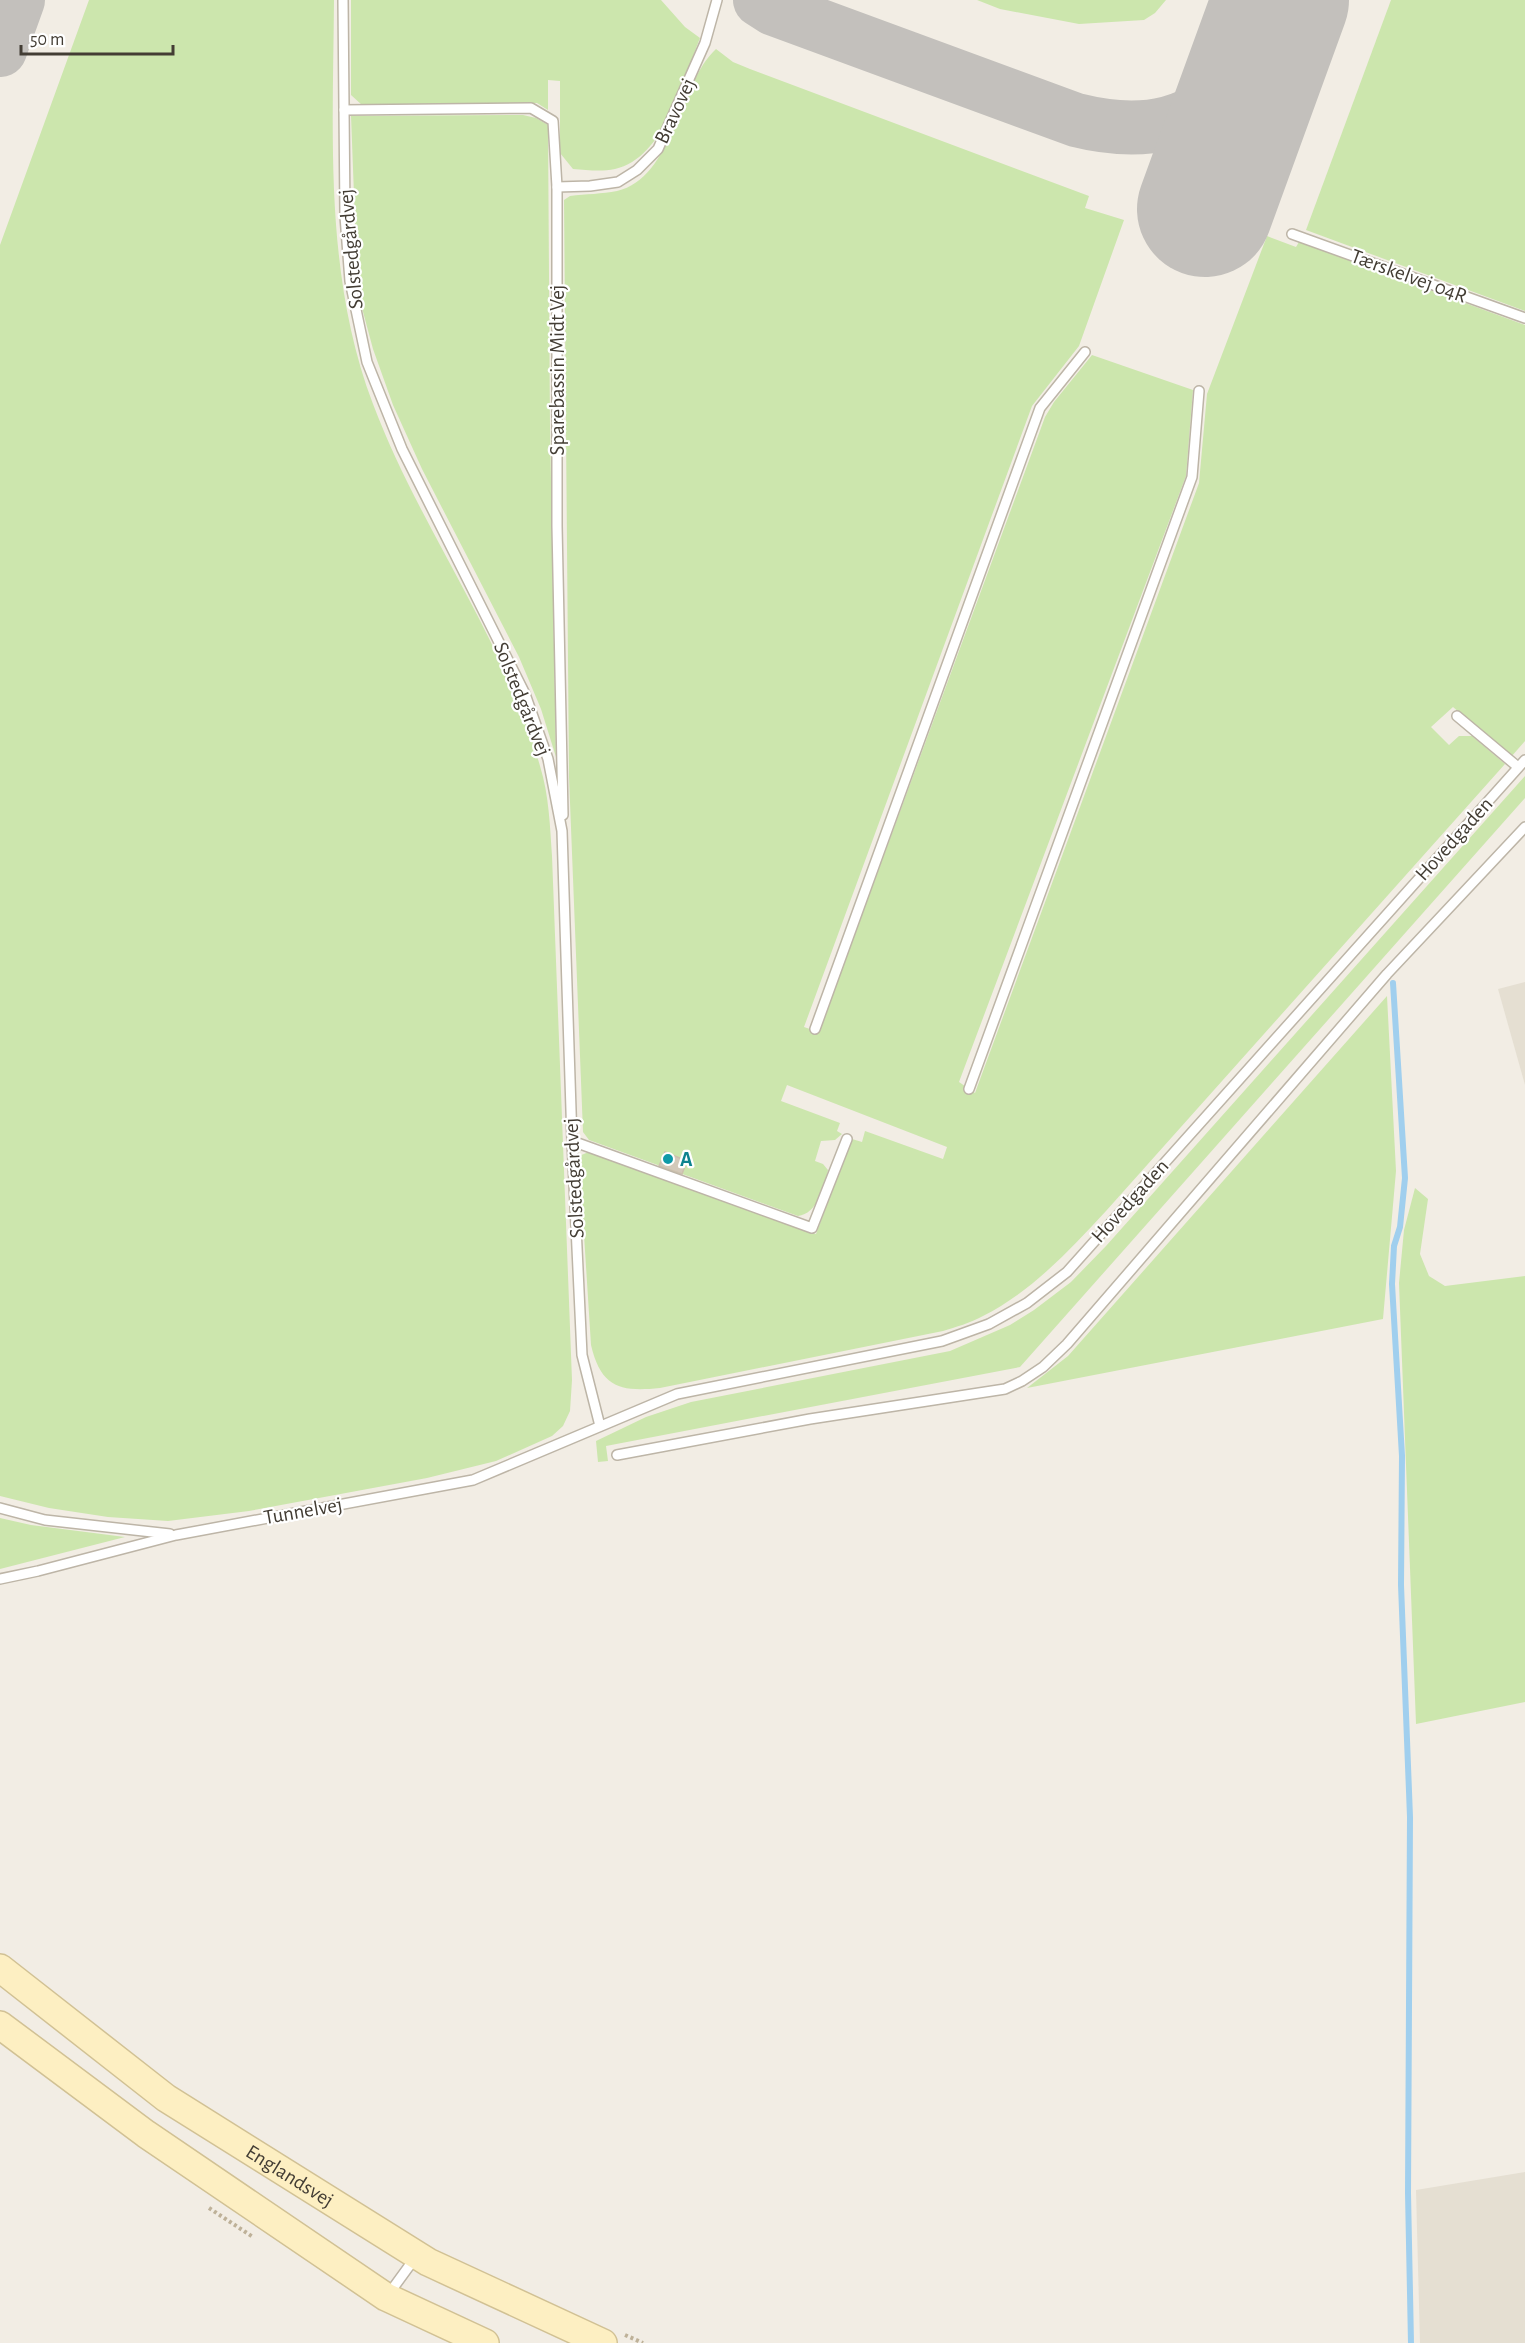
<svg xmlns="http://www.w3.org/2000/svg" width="1525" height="2343" viewBox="0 0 1525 2343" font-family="'Alegreya Sans',sans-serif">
<rect width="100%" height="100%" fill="#f2ede4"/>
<!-- residential -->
<g fill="#e5dfd2">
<polygon points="1525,982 1525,1085 1498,989"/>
<polygon points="1525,2172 1525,2343 1420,2343 1416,2190"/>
</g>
<!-- green -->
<g fill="#cce6ad">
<path d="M89 0H334C333 135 324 275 373 404 420 529 504 637 540 766 549 795 550 826 552 856L572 1380 570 1411 563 1426 552 1436 496 1461 427 1478 249 1511 168 1521 108 1517 49 1508 0 1496V245Z"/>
<path d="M351 0H661L685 27 700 38C683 80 665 158 615 169 601 172 587 170 573 169L560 153V81L548 80V110L537 103 362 105 351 95Z"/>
<polygon points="977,0 1166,0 1155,13 1144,20 1079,24 1000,9"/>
<polygon points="1391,0 1525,0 1525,311 1306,230"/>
<path d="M716 49 733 62 750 69 1089 196 1085 208 1124 220 1079 346 1032 406 804 1027 819 1032 1045 417 1054 402 1092 355 1193 390 1186 476 959 1082 975 1093 1199 483 1207 394 1267 236 1296 247 1299 242 1525 325V741L1511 757 1453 707 1431 727 1449 745 1459 736H1472L1505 764 1106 1211C1069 1251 1032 1291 983 1316 970 1323 956 1327 943 1331L660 1388C621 1392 601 1388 591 1345L579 1156 591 1151 816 1234 852 1139 862 1142 865 1131 943 1159 947 1147 787 1085 781 1101 840 1123 837 1131 842 1134 835 1140 821 1141 815 1161 823 1164 828 1170C825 1186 817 1214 798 1216L589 1140 583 1132 569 777 564 200 570 196C586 194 602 194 617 191 674 178 678 84 716 49Z"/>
<polygon points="523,115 536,118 548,125 550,426 556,757 541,709 519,657 422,469 393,405 373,349 362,308 357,274 351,116"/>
<polygon points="1525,776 1525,798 1020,1367 606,1446 608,1461 598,1462 596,1441 646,1417 691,1402 950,1351 1010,1325 1034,1310 1071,1282 1106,1246"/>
<polygon points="1387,996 1396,1171 1383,1319 1027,1388 1068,1356"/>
<polygon points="1415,1188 1428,1199 1420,1254 1429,1276 1445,1286 1525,1276 1525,1702 1416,1724 1399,1283 1404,1230"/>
<polygon points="0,1518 31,1525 125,1537 0,1569"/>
</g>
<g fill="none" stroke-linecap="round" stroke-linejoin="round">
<!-- stream -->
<polyline stroke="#a0cfee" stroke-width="6" points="1393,983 1405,1178 1400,1227 1394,1246 1392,1284 1402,1456 1401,1585 1410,1817 1408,2193 1411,2343"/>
<!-- taxiway -->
<g stroke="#c3c0bc" stroke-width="54">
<path d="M760 0 774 9 1076 120C1144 137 1197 127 1245 73 1253 64 1259 52 1266 42"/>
<polyline points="1281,1 1281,0"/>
<polyline points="0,50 18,0"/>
</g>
<!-- runway -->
<polyline stroke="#c3c0bc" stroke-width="136" points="1205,209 1281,0"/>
</g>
<!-- building -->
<polygon fill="#d3c9ba" stroke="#cdc1ad" stroke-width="1.5" points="665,1152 687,1161 682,1174 659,1166"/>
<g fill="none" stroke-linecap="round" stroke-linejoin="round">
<defs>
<g id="service">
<polyline points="343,0 345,216 350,281 367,362 402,449 525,694 548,759 562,831 572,1141 582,1355 600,1426"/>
<polyline points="344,110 531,108 553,121 557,187 557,526 563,815"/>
<polyline points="557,187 590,186 618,182 637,170 658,149 705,43 717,0"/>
<polyline points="1292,234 1525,318"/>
<polyline points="1457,716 1518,767"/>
<polyline points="815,1029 1040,408 1085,352"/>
<polyline points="969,1089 1192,477 1199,391"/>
<polyline points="572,1141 812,1228 847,1139"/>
<polyline points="617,1455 810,1419 1005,1389 1022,1381 1043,1367 1067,1344 1387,974 1525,827"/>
<polyline points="0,1508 45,1520 170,1534"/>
<polyline points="0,1579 38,1571 176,1535 473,1480 677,1394 942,1341 989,1324 1027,1303 1067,1272 1525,760"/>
<polyline points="388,2295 415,2258"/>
</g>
<g id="secondary">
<path id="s1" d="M0 1968 166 2098 428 2262 603 2343"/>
<polyline points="0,2025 146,2134 386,2297 485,2343"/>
</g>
</defs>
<!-- service casing -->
<use href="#service" stroke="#bdb5a7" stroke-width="12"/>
<!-- secondary casing -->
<use href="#secondary" stroke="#d1c194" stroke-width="30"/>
<!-- path -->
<g stroke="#beb198" stroke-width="4" stroke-dasharray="3 3" stroke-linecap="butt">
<polyline points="209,2208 253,2237"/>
<polyline points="625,2335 643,2343"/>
</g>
<!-- service -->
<use href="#service" stroke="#fff" stroke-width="9"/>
<!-- secondary -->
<use href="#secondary" stroke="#fdefc2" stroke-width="27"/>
</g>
<!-- markers -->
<circle fill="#0f9aa8" stroke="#fff" stroke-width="2" cx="668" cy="1159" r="6"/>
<g text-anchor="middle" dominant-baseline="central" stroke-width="4.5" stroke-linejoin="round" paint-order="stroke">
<!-- street labels -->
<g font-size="21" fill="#433d34" stroke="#fff">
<text transform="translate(675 111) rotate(-65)">Bravovej</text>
<text transform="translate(351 249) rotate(-95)">Solstedgårdvej</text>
<text transform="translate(1409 276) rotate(20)">Tærskelvej 04R</text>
<text transform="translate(557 370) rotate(-90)">Sparebassin Midt Vej</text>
<text transform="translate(522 699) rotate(68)">Solstedgårdvej</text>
<text transform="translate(1454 839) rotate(-48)">Hovedgaden</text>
<text transform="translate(574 1178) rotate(-93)">Solstedgårdvej</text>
<text transform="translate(1130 1201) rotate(-48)">Hovedgaden</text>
<text transform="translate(303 1511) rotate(-10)">Tunnelvej</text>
<text stroke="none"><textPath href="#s1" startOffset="357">Englandsvej</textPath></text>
</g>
<!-- culture labels -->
<g font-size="21" font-weight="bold" fill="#0d838f" stroke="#fff" text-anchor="start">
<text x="680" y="1159">A</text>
</g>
</g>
<!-- scale -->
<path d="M21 45v9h152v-9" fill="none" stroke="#433d34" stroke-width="3"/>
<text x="30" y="45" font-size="18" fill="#433d34" stroke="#ffffff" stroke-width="4.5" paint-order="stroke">50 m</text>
</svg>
